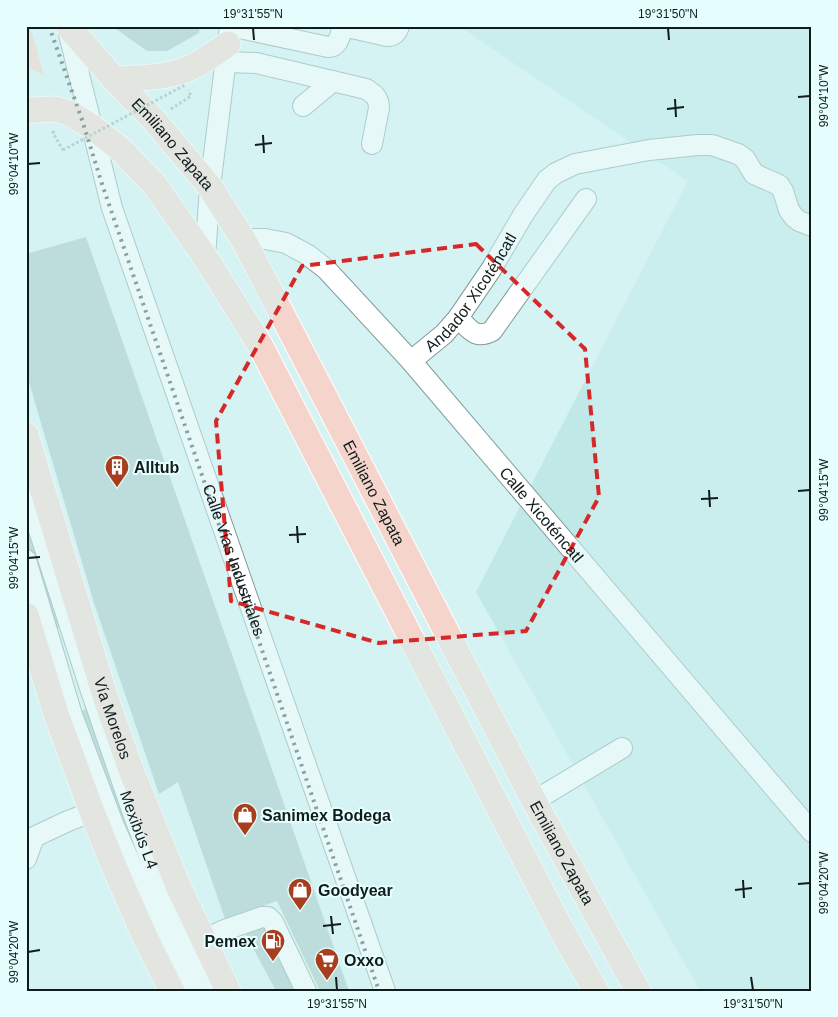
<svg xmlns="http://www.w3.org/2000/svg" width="838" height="1017" viewBox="0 0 838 1017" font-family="Helvetica,sans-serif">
<rect width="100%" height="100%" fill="#d4f3f2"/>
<!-- built -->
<polygon fill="#bfe8e7" points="459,26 812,26 812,991 700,991 476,592 688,181"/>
<!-- green -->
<polygon fill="#fbcec0" points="26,26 30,26 44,76 26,65"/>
<!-- building -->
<g fill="#a3c1c0">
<polygon points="112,26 200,26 199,33 167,51 147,51"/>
<polygon points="86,237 259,732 349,991 320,991 277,901 225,919 178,782 159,794 94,603 26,372 26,254"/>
<polygon points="26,514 66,626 51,630 26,548"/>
<polygon points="91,707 132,818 117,824 76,713"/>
<polygon points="265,923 300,991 276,991 245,933"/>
</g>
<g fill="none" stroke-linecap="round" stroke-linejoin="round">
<defs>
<g id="minor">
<path id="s1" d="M67 26 112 208 260 634 385 991"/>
<path d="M230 26 328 47C339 47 340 35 343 26L387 36C394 36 397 33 399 26"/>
<path d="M225 62 256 63 366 89C374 94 379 98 379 108L372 144"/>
<polyline points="303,106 333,81"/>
<path id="s2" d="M243 239H265L286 243 308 255 326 269 411 361 812 832"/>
<polyline points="205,257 210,187 230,26"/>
<path d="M458 318C470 329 475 340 492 331L586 199"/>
<path id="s3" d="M411 361 444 334 458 318 492 268 523 215 547 180 556 173 575 164 649 150 698 145H712L738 154 745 159 754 174 779 185 783 191 789 210 794 217 799 221 812 226"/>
<path id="s4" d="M26 490 90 688 134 816 153 866 175 920 211 991"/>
<polyline points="26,560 72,715 114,826 160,929 193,991"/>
<polyline points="534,801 622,748"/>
<polyline points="26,859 34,837 68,821 92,812"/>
<polyline points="203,940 222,931 262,917 268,917 273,922 306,991"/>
</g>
<g id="major">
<path id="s5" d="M68 26 114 79 154 120 210 187 243 239 534 801 638 991"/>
<path d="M114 79C139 78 164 78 188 69 202 63 215 53 228 44"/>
<polyline points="26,112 33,110 54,109 69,113 92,127 119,148 154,184 205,257 260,345 561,929 596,991"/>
<path id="s6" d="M26 435 105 696 131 770 179 888 228 991"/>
<polyline points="26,615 56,714 92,812 115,869 145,937 172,991"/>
</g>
</defs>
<!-- minor casing -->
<use href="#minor" stroke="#809d9c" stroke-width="22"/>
<!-- major casing -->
<use href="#major" stroke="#fff" stroke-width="27"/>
<!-- path -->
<g stroke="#94adac" stroke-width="3" stroke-dasharray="2.5 2.5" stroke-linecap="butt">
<polyline points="171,109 191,96 188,90"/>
<polyline points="54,131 53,133 63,150"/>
</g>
<!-- minor -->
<use href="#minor" stroke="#fff" stroke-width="20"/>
<!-- major -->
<use href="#major" stroke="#f5d5cb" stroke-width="25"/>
<!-- rail -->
<polyline stroke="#2f3e3d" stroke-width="4" stroke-dasharray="2.5 5" stroke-linecap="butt" points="49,26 82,120 102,184 379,991"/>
<!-- path-bridge -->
<polyline stroke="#94adac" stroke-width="3" stroke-dasharray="2.5 2.5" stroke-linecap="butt" points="63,150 185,85"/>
</g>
<!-- marked area -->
<path d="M0 0H838V1017H0ZM476 244 585 349 599 497 526 631 379 643 231 601 216 421 302 266Z" fill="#d4f3f2" fill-opacity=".55" fill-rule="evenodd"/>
<path fill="none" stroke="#d62828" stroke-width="4" stroke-dasharray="10 6" stroke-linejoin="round" d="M476 244 585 349 599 497 526 631 379 643 231 601 216 421 302 266Z"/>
<!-- ticks -->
<path fill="none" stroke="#101c1b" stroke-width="2" d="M253 28 254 40M668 28 669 40M798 97 810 96M675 99 676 117M667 109 684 107M263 135 264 153M255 145 272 143M28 164 40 163M709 490 710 507M798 491 810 490M701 499 718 498M297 526 298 543M289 535 306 534M28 558 40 557M743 880 744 898M798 884 810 883M735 890 752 888M331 916 333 934M323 926 341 924M28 952 40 950M336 977 337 990M751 977 753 990"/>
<!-- icons -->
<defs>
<symbol id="building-pin" viewBox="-11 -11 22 30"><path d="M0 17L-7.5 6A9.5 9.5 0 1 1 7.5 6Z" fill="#a73f1f" stroke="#e6fffe"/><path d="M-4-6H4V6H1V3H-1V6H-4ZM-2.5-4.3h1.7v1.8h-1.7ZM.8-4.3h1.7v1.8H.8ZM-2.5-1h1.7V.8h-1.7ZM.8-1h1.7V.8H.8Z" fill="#fff"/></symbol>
<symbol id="shop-pin" viewBox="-11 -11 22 30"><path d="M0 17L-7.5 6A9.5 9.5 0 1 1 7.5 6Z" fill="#a73f1f" stroke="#e6fffe"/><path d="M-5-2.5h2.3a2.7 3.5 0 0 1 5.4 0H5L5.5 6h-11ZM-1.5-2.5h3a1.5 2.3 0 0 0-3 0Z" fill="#fff"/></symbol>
<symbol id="fuel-pin" viewBox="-11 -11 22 30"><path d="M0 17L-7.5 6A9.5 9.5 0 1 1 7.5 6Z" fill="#a73f1f" stroke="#e6fffe"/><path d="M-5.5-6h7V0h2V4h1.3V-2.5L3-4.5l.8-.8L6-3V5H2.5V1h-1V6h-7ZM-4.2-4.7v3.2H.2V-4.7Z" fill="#fff"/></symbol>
<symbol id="supermarket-pin" viewBox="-11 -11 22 30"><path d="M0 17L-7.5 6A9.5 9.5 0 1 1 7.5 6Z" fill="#a73f1f" stroke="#e6fffe"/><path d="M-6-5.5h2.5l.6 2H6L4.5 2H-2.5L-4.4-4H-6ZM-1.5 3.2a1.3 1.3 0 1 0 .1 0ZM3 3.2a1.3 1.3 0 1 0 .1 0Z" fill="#fff"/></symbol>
</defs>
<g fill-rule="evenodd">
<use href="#building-pin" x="103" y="453" width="28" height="38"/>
<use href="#shop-pin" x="231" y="801" width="28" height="38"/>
<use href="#shop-pin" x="286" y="876" width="28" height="38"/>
<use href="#fuel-pin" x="259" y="927" width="28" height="38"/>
<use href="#supermarket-pin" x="313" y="946" width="28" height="38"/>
</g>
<g text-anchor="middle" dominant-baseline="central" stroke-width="4" stroke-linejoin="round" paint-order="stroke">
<!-- street labels -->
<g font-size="16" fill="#101c1b" stroke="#e6fffe">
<text stroke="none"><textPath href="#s5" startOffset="158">Emiliano Zapata</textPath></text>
<text stroke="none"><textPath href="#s3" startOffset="92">Andador Xicoténcatl</textPath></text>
<text stroke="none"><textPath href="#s5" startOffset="562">Emiliano Zapata</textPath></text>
<text stroke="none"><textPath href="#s2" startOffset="418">Calle Xicoténcatl</textPath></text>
<text stroke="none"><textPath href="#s1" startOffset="560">Calle Vías Industriales</textPath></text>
<text stroke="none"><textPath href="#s6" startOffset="296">Vía Morelos</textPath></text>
<text stroke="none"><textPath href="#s4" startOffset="358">Mexibús L4</textPath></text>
<text stroke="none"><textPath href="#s5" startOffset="968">Emiliano Zapata</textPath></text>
</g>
<!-- poi labels -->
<g font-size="16" font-weight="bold" fill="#101c1b" stroke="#e6fffe" text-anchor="start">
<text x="134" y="467">Alltub</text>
<text x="262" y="815">Sanimex Bodega</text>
<text x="318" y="890">Goodyear</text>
<text x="256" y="941" text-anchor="end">Pemex</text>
<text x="344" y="960">Oxxo</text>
</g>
</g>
<!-- border -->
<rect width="838" height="1017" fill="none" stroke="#e6fffe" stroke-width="55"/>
<rect x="28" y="28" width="782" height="962" fill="none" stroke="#101c1b" stroke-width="2"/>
<g font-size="12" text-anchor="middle" fill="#101c1b">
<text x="253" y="18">19°31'55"N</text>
<text x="668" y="18">19°31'50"N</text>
<text transform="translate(824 96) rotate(-90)" y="4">99°04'10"W</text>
<text transform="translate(14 164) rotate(-90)" y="4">99°04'10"W</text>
<text transform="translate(824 490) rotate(-90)" y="4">99°04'15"W</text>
<text transform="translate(14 558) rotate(-90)" y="4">99°04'15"W</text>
<text transform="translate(824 883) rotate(-90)" y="4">99°04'20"W</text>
<text transform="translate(14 952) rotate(-90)" y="4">99°04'20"W</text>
<text x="337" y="1008">19°31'55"N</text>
<text x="753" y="1008">19°31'50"N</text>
</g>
</svg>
